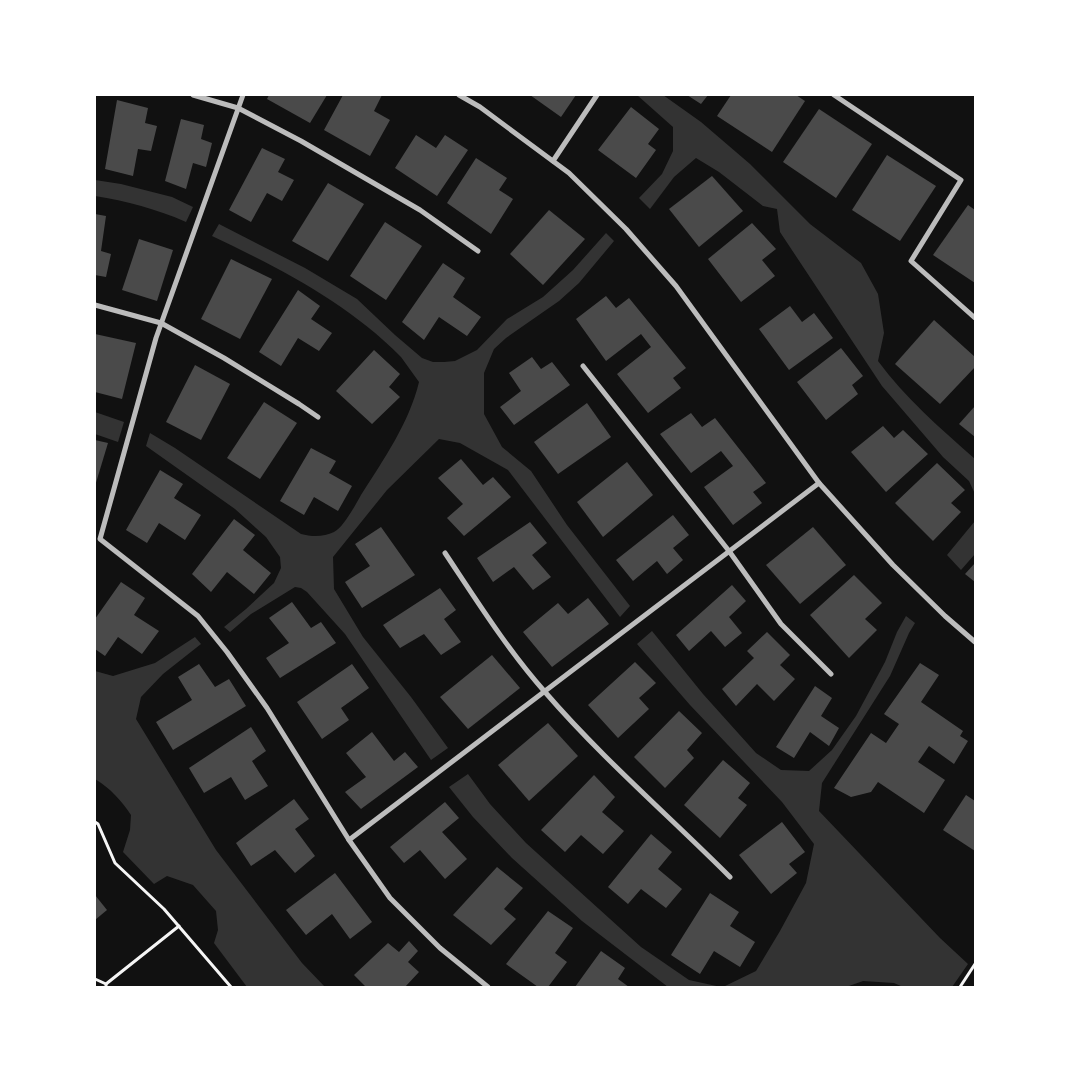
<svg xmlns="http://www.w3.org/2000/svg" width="1070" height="1082" viewBox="0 0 1070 1082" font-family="'Nunito Sans',sans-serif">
<rect width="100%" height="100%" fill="#111"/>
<!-- water -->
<g fill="#333">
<path d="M637 95H663L701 122 750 164 810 224 861 263 878 294 884 333 878 361C905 398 940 428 975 459V494L969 481 943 457 882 386 780 232 777 209 763 206 719 172 696 158 674 177 650 209 639 198 662 174 673 151V127Z"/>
<path d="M95 180 121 184 172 197 193 207 186 222C157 209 126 201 95 196Z"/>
<path d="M219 224 305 268 357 299 395 335 422 358 433 362H444L455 361 477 350 507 319 543 297 573 270 606 233 614 241 579 283 559 301 506 338 494 349 484 373V414L502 447 531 471 567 525 630 606 620 617 508 470 460 443 439 439 387 490 333 557 334 589 363 637 411 697 448 748 431 760 345 634 307 592 301 588 295 587 251 614 230 632 224 627 246 609 274 583 281 568 280 557 266 537 235 509 146 446 150 433 175 448 301 534C312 537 324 537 334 532 343 528 356 504 361 495 384 459 409 423 419 382 413 374 407 365 401 357 348 303 279 268 212 236Z"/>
<polygon points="95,412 124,422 118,442 95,434"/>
<polygon points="975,521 975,554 961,570 947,555"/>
<polygon points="906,616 915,623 909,633 890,676 822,783 819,811 940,938 968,964 952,987 903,987 894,983 863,981 846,987 723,987 756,971 780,931 806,883 814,844 782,802 690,705 637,644 652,631 703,694 756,753 781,770 809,771 832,750 856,716 885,662 897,632"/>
<path d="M195 637 201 644 163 674 141 697 136 719 216 850 302 963 325 987H247L214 943 218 930 216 911 193 885 167 876 154 884 123 852 130 830 131 815C121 800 111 789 95 779V671L113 676 155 663Z"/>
<polygon points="468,774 490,804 526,843 641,947 689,980 721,987 668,987 582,921 512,858 473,817 449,787"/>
</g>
<!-- building -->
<g fill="#4a4a4a">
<polygon points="269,95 327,95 310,123 267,99"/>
<polygon points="343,95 382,95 374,111 390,120 370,156 324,130"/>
<polygon points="530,95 576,95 561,117"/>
<polygon points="687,95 708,95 701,104"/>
<polygon points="731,95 796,95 805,101 772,152 717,116"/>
<polygon points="117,100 148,108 145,123 157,126 151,151 138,149 133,176 105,169"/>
<polygon points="631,107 659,129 648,144 656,150 636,178 598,150"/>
<polygon points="819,109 872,144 836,198 783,162"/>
<polygon points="181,119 204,125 201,139 212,143 206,167 193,163 186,189 165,181"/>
<polygon points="416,135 436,148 445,135 468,150 437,196 395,168"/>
<polygon points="262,148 285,159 278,172 294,180 282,201 267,193 251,222 229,210"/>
<polygon points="887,155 936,186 900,241 852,210"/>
<polygon points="476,158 507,178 499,190 513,199 491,234 447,203"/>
<polygon points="712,176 743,211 699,247 669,209"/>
<polygon points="328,183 364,204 328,261 292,241"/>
<polygon points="968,205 975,210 975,283 933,255"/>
<polygon points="549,210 585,239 543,285 510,254"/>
<polygon points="95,214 106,216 101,251 111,254 106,277 95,275"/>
<polygon points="385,222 422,246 386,300 350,276"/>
<polygon points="752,223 776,249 762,260 775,276 741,302 708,259"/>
<polygon points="139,239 173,250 157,301 122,290"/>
<polygon points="231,259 272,279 240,339 201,319"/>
<polygon points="443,263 465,278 453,297 481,317 467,336 439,317 424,340 402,322"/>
<polygon points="298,290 320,306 311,319 332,333 319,351 298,338 281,366 259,352"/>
<polygon points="606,296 616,308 629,298 686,368 673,378 681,388 648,413 617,374 651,347 641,334 606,361 576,319"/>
<polygon points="790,306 802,322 814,313 833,338 789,370 759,329"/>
<polygon points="934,320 975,357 975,367 940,404 895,364"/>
<polygon points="95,334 136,343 122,399 95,392"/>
<polygon points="841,348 863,376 852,385 858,394 826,420 797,382"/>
<polygon points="374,350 400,374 389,387 400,397 372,424 336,391"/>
<polygon points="532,357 541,369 552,362 570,385 514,425 500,407 521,391 509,373"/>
<polygon points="195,365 230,384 201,440 166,422"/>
<polygon points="264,402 297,423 260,479 227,458"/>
<polygon points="587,403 611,437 558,474 534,442"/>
<polygon points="975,406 975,437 959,424"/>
<polygon points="691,413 702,427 715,418 766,483 753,492 762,503 733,525 704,487 733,466 721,451 691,473 660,434"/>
<polygon points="883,426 894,438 903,430 928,454 886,492 851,452"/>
<polygon points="95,440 108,443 95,486"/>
<polygon points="311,448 336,461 329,473 352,486 338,511 314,497 304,515 280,501"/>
<polygon points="461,459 483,485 493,477 511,497 464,536 447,518 463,504 438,478"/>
<polygon points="627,462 653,495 603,537 577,502"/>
<polygon points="937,463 965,490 951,503 961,512 933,541 895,503"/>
<polygon points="160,470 183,484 174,498 201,515 185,540 159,523 147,543 126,530"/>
<polygon points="673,515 689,535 673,548 683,560 667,574 657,561 633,581 616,560"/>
<polygon points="234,519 255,535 243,550 271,573 254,594 227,572 211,592 192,574"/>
<polygon points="530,522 547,543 532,555 551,577 533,590 514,567 493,582 477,558"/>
<polygon points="381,527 415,575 362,608 345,582 370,566 355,544"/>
<polygon points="813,527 846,565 800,604 766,565"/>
<polygon points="975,563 975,582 965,574"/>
<polygon points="854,575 882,603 865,619 877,630 849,658 810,615"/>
<polygon points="121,582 145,598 134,615 159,631 142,654 118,637 105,656 95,649 95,619"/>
<polygon points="732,585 746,601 729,617 742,633 725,647 711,631 689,651 676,635"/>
<polygon points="440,588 456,610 444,619 461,642 441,655 424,634 400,648 383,625"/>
<polygon points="588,598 609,624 552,667 523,632 558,603 568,614"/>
<polygon points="292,602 311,628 321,622 336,643 280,678 266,658 289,643 269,618"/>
<polygon points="767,632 790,655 780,665 795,679 774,701 757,684 736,706 722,689 754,658 747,651"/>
<polygon points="492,655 520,688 468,729 440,697"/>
<polygon points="635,662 656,683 639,698 649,709 618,738 588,705"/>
<polygon points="920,663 939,675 921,702 963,731 960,736 968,741 954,764 929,746 918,762 945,780 924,813 878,782 871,792 851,797 834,788 871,733 886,743 899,724 884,714"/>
<polygon points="199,664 215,687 229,679 246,706 173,750 156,722 192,700 178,677"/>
<polygon points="352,664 369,688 341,708 349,720 322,739 297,702"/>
<polygon points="815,686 832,698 821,716 839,728 829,746 810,732 794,758 776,747"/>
<polygon points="679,711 702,733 687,750 694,758 665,788 634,757"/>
<polygon points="548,723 578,756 529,801 498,765"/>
<polygon points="251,727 266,751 252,761 268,786 245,800 231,777 204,793 189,768"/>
<polygon points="372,732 394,761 405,752 418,767 361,809 345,792 366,777 346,753"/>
<polygon points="723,760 750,783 738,798 747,805 720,838 684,805"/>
<polygon points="594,775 615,797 602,812 624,831 603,854 581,835 565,852 541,830"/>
<polygon points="966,795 975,801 975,851 943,830"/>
<polygon points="294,799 309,819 295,829 315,856 295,873 275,850 251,866 236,843"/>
<polygon points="445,802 459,818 442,832 467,859 445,879 420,850 404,863 390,847"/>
<polygon points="782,822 805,852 789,864 797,873 771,894 739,855"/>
<polygon points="651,834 672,852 658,869 682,889 666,908 641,889 628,904 608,887"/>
<polygon points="497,867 523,888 504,909 516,919 491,945 453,915"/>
<polygon points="335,873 372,922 350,939 332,914 306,935 286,910"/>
<polygon points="710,893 739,912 730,926 755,942 740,967 714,951 700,974 671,955"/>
<polygon points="95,895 107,910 95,920"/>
<polygon points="548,911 573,928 555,953 567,962 548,987 538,987 506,964"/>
<polygon points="409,941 418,951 408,962 419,972 405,987 366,987 354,975 388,943 399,952"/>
<polygon points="601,951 625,968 618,979 629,987 575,987"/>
</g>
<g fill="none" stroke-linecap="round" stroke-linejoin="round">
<!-- path -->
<g stroke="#f5f5f5" stroke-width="3">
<polyline points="95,822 98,824 115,863 164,909 231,987"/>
<polyline points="95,979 106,984 106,987"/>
<polyline points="106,984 179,926"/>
<polyline points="960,987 975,964"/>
</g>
<!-- minor -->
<g stroke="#bcbcbc" stroke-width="5">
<polyline points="193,95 238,108 301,141 420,210 478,251"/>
<polyline points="243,95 156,338 100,539 198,616 227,652 267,708 349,840 390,898 440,948 488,987"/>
<polyline points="459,95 480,107 569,173 626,229 676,286 819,483 893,565 945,616 975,642"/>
<polyline points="834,95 961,180 911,261 975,318"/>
<polyline points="553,161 597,95"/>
<polyline points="95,305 161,323 224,358 299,404 318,417"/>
<polyline points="583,366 729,551 781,624 831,674"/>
<path d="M445 553C477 601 507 649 545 692 602 758 668 815 730 877"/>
<polyline points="349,840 819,483"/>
</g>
</g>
<!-- border -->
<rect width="1070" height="1082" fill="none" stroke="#ffffff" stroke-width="192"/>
</svg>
